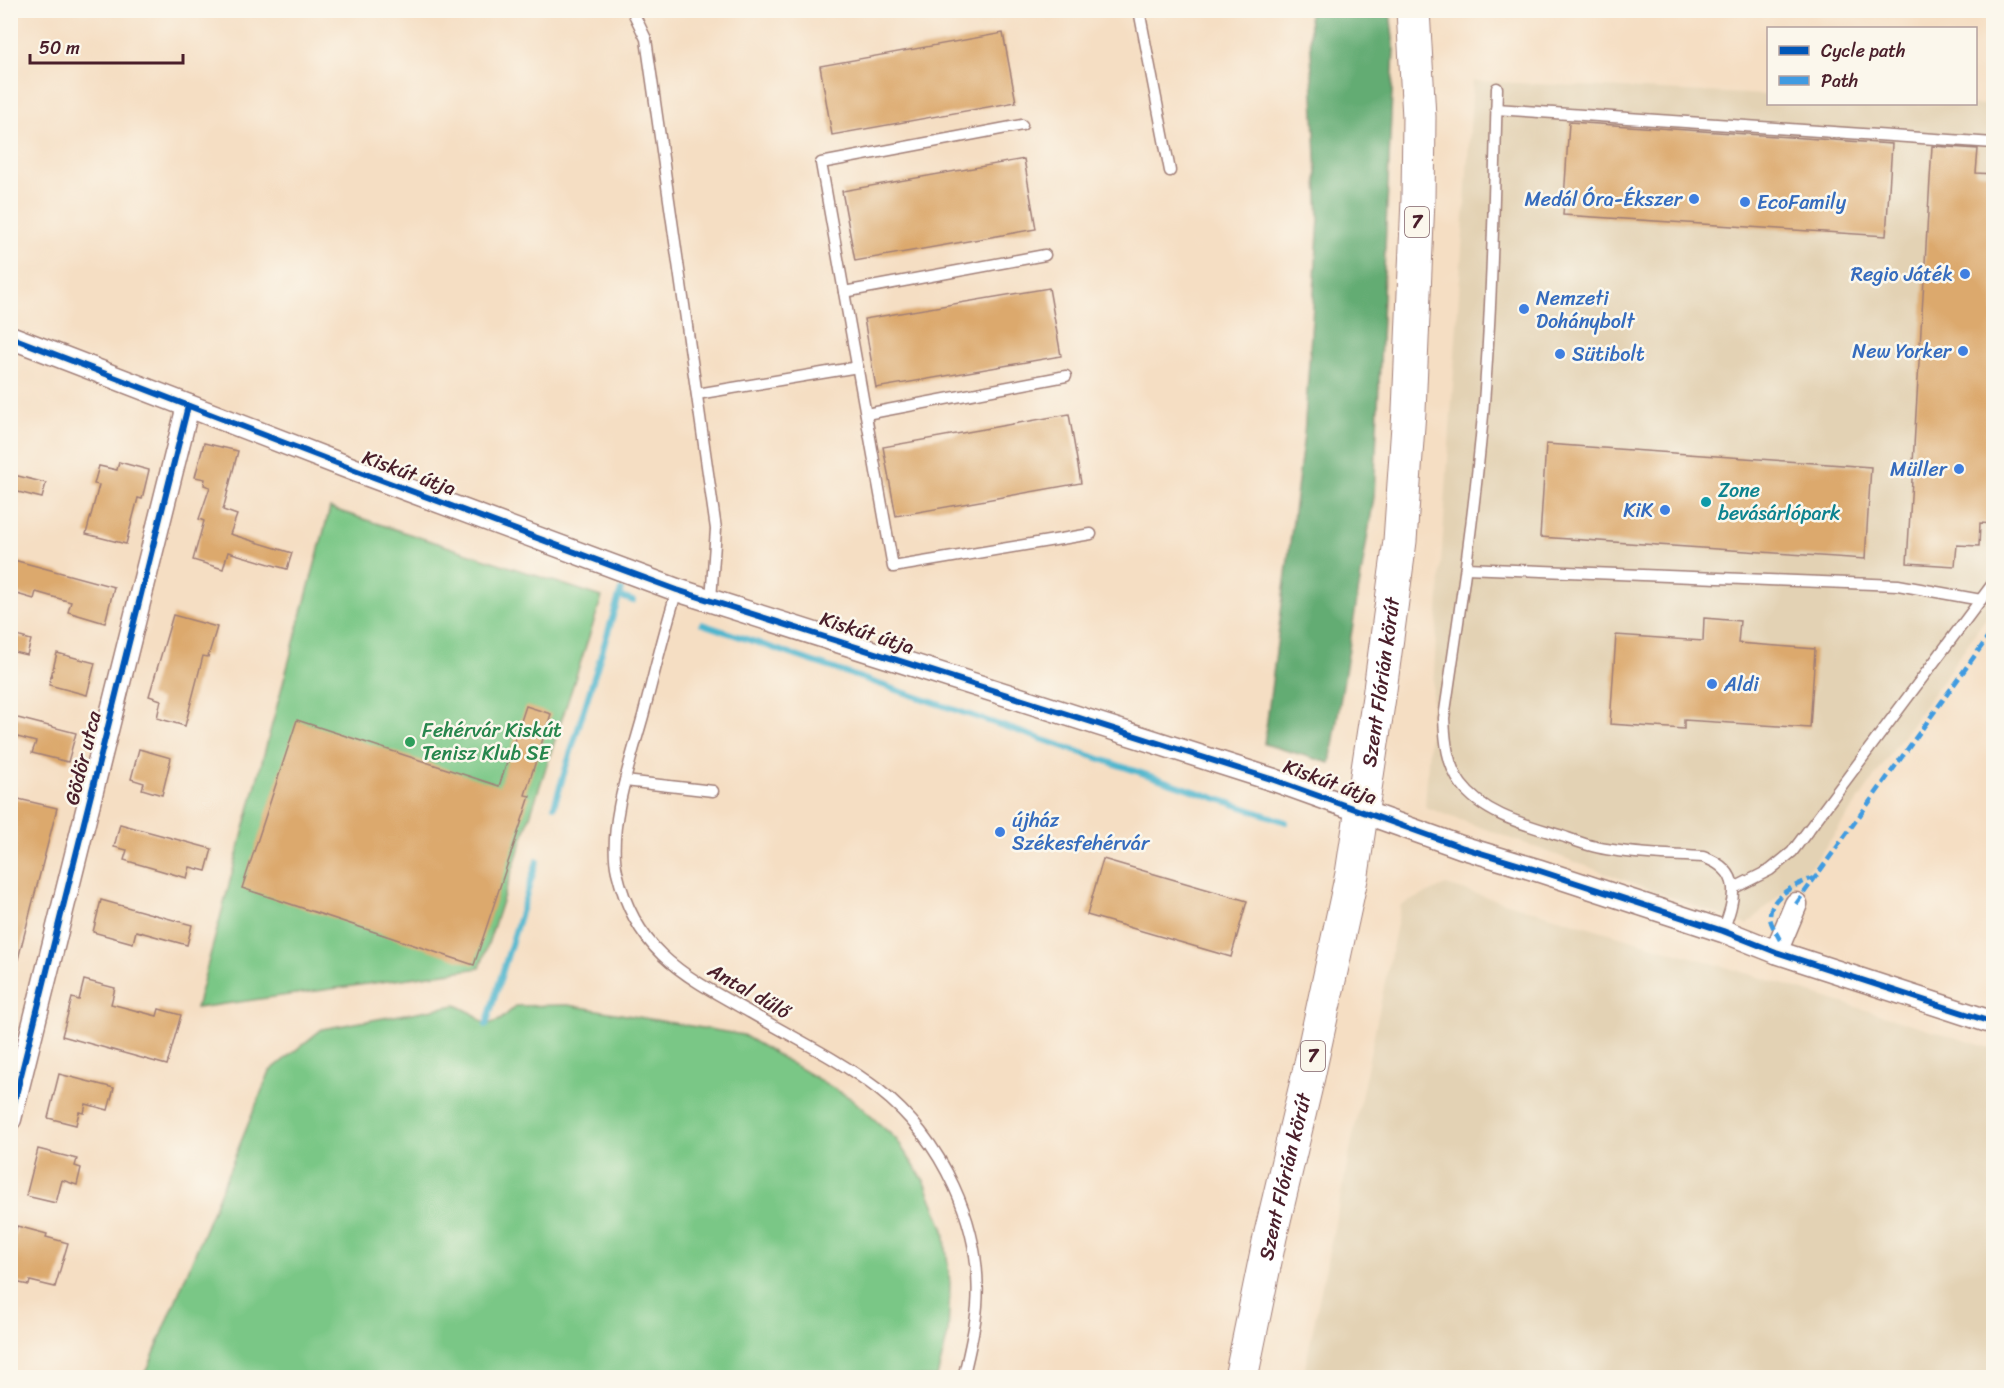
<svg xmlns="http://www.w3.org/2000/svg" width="2004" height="1388" viewBox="0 0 2004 1388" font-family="Sriracha,sans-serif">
<rect width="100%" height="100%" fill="#fbf7ec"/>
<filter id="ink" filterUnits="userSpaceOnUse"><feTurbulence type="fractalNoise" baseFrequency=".0167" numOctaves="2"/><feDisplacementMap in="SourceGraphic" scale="12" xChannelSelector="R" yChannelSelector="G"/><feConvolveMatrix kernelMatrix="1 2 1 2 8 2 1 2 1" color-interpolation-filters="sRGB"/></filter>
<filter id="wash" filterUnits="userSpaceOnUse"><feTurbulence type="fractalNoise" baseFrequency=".008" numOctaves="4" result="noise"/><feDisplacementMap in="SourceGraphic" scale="24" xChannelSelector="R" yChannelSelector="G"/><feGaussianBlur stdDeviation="1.35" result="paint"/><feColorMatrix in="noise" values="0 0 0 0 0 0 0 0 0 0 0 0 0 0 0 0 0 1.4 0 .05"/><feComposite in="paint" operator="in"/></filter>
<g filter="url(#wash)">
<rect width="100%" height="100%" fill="#f5dec3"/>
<!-- built -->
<g fill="#e3d2b4">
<polygon points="1473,81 1768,95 1768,104 1953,104 1993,105 1993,608 1813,865 1747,925 1425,807"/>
<polygon points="1446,885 1739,971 1993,1049 1993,1377 1303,1377 1401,905"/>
</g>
<!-- green -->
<g fill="#7ac786" stroke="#627358" stroke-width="1.5">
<polygon points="330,508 602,597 480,968 196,1008"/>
<polygon points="456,1005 472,1013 486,1025 500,1020 516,1006 568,1005 743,1035 852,1099 896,1139 925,1182 944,1230 950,1284 948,1334 937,1377 141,1377 148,1368 270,1071 322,1029"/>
</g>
<!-- forest -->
<polygon fill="#63ac73" stroke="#56664f" stroke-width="1.5" points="1309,11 1390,11 1394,48 1374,497 1330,763 1264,744 1304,435 1319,219"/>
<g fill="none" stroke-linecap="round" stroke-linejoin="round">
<!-- stream -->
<g stroke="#4eb5cd" stroke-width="6">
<polyline points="619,596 633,601"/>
<polyline points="702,624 1286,822"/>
<polyline points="554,806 621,590"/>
<polyline points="486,1025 537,861"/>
</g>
</g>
<g id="blocks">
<!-- building -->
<g fill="#dca96d">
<polygon points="1003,33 1016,102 832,135 820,66"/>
<polygon points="1569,122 1892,144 1886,236 1563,215"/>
<polygon points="1932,146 1978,149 1976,173 1994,174 1994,524 1980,523 1979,546 1957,545 1955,566 1907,563"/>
<polygon points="1024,159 1036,229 855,261 842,191"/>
<polygon points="1049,288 1061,356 876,388 864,319"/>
<polygon points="1069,414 1081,483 896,516 883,447"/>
<polygon points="204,443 238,451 223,510 237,515 230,534 292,553 287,569 228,552 223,569 193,560 204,521 199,519 210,487 204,485 205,479 195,477"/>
<polygon points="1546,444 1871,467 1865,559 1540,537"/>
<polygon points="119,462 149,470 142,499 138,498 126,544 86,534 99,485 94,484 99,466 117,470"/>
<polygon points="10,474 46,483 42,498 10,490"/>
<polygon points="10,559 114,587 105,623 68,612 71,602 36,592 34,599 10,592"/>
<polygon points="173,615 217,627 208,657 203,656 185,726 157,718 161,700 149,696"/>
<polygon points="1704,618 1740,621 1738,643 1815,649 1810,728 1684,720 1684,729 1610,724 1616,635 1703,641"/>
<polygon points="10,634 31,640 27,655 10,651"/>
<polygon points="57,653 95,663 87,695 49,685"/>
<polygon points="526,706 551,714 525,795 530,796 474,965 242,888 297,720 499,786"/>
<polygon points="10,716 76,733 68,762 32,753 36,742 10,735"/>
<polygon points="139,749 171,758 162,795 142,789 144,783 131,779"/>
<polygon points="10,797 57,808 16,967 10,966"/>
<polygon points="120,824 212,849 206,871 190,867 187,878 124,860 127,850 114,847"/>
<polygon points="1103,859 1247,901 1231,957 1087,915"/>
<polygon points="101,900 192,925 187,945 136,931 133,943 93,932"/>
<polygon points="84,980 115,988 111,1004 157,1016 159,1009 181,1015 167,1065 62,1036 72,998 79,1000"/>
<polygon points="59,1074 114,1088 108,1110 86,1104 84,1113 79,1112 76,1125 48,1118"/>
<polygon points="38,1149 77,1159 75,1166 81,1168 77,1185 62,1180 56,1203 26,1196"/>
<polygon points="17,1226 47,1234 46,1237 68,1243 55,1287 30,1281 29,1285 10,1281 10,1253"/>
</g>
</g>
</g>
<g filter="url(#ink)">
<use href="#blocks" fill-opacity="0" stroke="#a07e77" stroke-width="1.5"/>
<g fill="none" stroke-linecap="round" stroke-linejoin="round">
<defs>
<g id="lane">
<polyline points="632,10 646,39 716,529 711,600"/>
<polyline points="1139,10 1170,171"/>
<path d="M1497 88C1494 197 1492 306 1483 415 1474 517 1459 617 1444 718 1445 740 1447 765 1461 784 1484 815 1527 825 1562 836 1576 841 1591 847 1606 849 1638 855 1671 855 1703 857 1744 871 1735 898 1723 931"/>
<polyline points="1496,109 1994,143"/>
<polyline points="1022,125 821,163 893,567 1091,534"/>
<polyline points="844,292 1045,255"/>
<polyline points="697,394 858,367"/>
<polyline points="866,414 1066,376"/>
<polyline points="1466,568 1898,585 1981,600"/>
<path d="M677 590C664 632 654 674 643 716 631 759 607 828 617 872 636 953 685 976 751 1013 794 1038 840 1060 879 1090 942 1139 983 1226 977 1306 975 1330 969 1354 963 1378"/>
<polyline points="625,781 713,791"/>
<polyline points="1734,888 1770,870 1792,852 1994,582"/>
</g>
<g id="street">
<polyline points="10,337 360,472 677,590 1274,780 1461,847 1540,871 1723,931 1776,952 1994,1023"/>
<polyline points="1776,952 1796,904"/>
<polyline points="10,1119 188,406"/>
</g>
<g id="primary">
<path id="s1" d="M1241 1378 1270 1237 1308 1077 1352 874 1379 697 1400 541 1409 411 1418 199 1419 117 1413 10"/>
</g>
</defs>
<!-- lane casing -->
<use href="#lane" stroke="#a07e77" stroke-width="13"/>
<!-- street casing -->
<use href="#street" stroke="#a07e77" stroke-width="25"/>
<!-- primary casing -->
<use href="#primary" stroke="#a07e77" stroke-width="35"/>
<!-- lane -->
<use href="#lane" stroke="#fff" stroke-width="10"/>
<!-- street -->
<use href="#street" stroke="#fff" stroke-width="22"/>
<!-- primary -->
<use href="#primary" stroke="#fff" stroke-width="33"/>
<!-- quiet -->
<g stroke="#409be1" stroke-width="4.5" stroke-dasharray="9 4.5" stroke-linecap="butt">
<polyline points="1796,904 1994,629"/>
<path d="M1780 940C1777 934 1771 925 1770 918 1769 896 1795 885 1813 878"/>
</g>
<defs>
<g id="cycleway">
<polyline points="10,337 360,472 677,590 1274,780 1461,847 1540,871 1723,931 1776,952 1994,1023"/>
<polyline points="10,1119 188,406"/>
</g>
</defs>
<!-- cycleway casing -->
<use href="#cycleway" stroke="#fbf7ec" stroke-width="10"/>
<!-- cycleway -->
<use href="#cycleway" stroke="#0057b8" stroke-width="6"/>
</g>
</g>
<!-- markers -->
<g fill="#3f7fe0" stroke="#fbf7ec" stroke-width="2">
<circle cx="1694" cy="199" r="6"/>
<circle cx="1745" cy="202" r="6"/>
<circle cx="1965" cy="274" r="6"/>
<circle cx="1524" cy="309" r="6"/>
<circle cx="1963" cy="351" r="6"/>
<circle cx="1560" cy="354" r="6"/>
<circle cx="1959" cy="469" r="6"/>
<circle cx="1665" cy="510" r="6"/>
<circle cx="1712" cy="684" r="6"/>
<circle cx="1000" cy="832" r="6"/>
</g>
<circle fill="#0f9aa8" stroke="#fbf7ec" stroke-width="2" cx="1706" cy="502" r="6"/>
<circle fill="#2e9e5b" stroke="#fbf7ec" stroke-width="2" cx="410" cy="742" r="6"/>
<g text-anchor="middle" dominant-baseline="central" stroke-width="5" stroke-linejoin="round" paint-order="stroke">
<!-- shield labels -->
<g fill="#fbf7ec" stroke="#7f6065" stroke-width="1.5">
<rect x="1405" y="207" width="24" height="30" rx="4.5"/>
<rect x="1301" y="1041" width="24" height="30" rx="4.5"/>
</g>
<g font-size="18" font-weight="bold" fill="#4a1f2b">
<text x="1417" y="222">7</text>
<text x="1313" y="1056">7</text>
</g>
<!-- shop labels -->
<g font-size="20" fill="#366cbe" stroke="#fbf7ec" text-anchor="end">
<text x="1682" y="199">Medál Óra-Ékszer</text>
<text x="1757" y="202" text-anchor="start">EcoFamily</text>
<text x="1953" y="274">Regio Játék</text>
<text x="1536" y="298" text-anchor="start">Nemzeti<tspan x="1536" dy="23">Dohánybolt</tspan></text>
<text x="1951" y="351">New Yorker</text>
<text x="1572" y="354" text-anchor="start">Sütibolt</text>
<text x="1947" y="469">Müller</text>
<text x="1653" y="510">KiK</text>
<text x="1724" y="684" text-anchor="start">Aldi</text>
<text x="1012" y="820" text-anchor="start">újház<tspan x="1012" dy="23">Székesfehérvár</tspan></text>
</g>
<!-- street labels -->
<g font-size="20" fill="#4a1f2b" stroke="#fbf7ec">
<text transform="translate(409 473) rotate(20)">Kiskút útja</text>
<text transform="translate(867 633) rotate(18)">Kiskút útja</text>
<text stroke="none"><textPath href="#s1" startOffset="710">Szent Flórián körút</textPath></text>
<text transform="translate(83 758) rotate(-76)">Gödör utca</text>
<text transform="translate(1330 782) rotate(20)">Kiskút útja</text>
<text transform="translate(749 991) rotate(30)">Antal dűlő</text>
<text stroke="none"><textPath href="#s1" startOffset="206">Szent Flórián körút</textPath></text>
</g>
<!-- culture labels -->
<g font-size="20" fill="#0d838f" stroke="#fbf7ec" text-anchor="start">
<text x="1718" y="490">Zone<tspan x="1718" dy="23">bevásárlópark</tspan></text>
</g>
<!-- leisure labels -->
<g font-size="20" fill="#27864d" stroke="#fbf7ec" text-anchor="start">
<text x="422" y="730">Fehérvár Kiskút<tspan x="422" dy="23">Tenisz Klub SE</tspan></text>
</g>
</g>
<!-- margin -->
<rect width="2004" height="1388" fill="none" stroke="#fbf7ec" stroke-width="36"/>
<!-- legend -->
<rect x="1767" y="27" width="210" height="78" fill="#fbf7ec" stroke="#b4a19f" stroke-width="1.5"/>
<rect x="1779" y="46" width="30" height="9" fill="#0057b8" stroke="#b4a19f" stroke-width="1.5"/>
<text x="1821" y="57" font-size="18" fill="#4a1f2b">Cycle path</text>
<rect x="1779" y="76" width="30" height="9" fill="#409be1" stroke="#b4a19f" stroke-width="1.5"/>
<text x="1821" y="87" font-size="18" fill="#4a1f2b">Path</text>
<!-- scale -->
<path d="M30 54v9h153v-9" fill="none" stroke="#4a1f2b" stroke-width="3"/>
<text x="39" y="54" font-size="18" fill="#4a1f2b" stroke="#fbf7ec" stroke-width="4.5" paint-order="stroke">50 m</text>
</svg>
